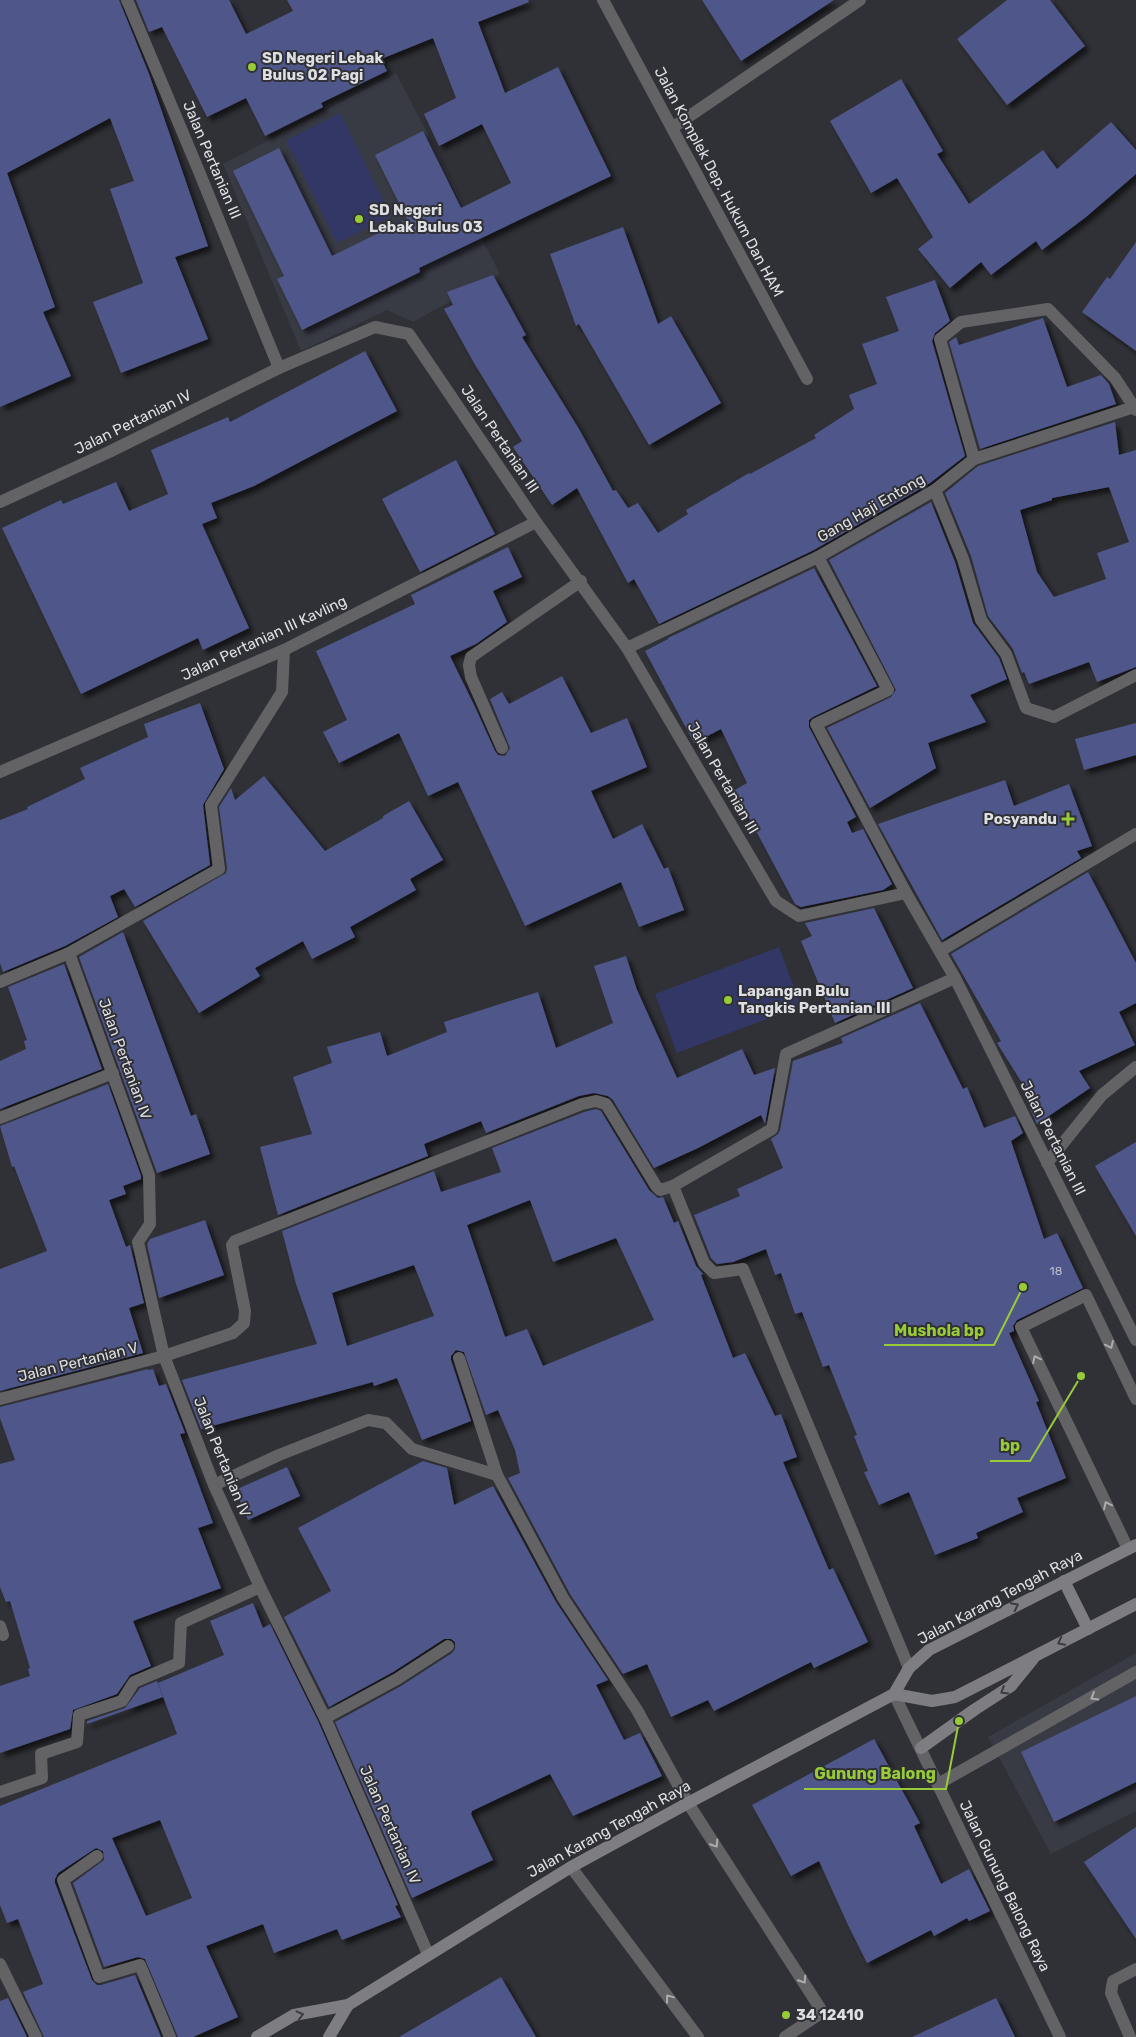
<svg xmlns="http://www.w3.org/2000/svg" width="1136" height="2037" viewBox="0 0 1136 2037" font-family="Rubik,sans-serif">
<defs>
<filter id="shadow"><feDropShadow dx="4.5" dy="4.5" stdDeviation="2.5" flood-color="#0009"/></filter>
</defs>
<rect width="100%" height="100%" fill="#303136"/>
<!-- built -->
<g fill="#383a44">
<polygon points="396,73 500,274 413,322 387,310 301,351 223,164"/>
<polygon points="1136,1653 1136,1811 1051,1854 988,1737"/>
</g>
<!-- green -->
<g fill="#333765">
<polygon points="340,113 391,216 337,243 286,140"/>
<polygon points="779,947 801,1006 677,1053 655,994"/>
</g>
<!-- building -->
<g fill="#4f5689" fill-rule="evenodd" filter="url(#shadow)">
<polygon points="0,0 119,0 149,74 208,246 175,257 208,339 121,373 93,302 143,283 110,189 134,181 110,118 7,173 55,307 43,312 71,376 0,407"/>
<polygon points="136,0 229,0 246,34 293,11 287,0 528,0 529,2 478,22 505,93 558,67 611,176 419,268 420,272 302,330 277,279 284,276 233,171 279,148 332,256 407,219 375,155 423,131 461,208 511,183 482,124 439,146 424,114 456,98 433,38 381,59 387,71 321,103 323,107 265,136 246,98 207,117 162,27 149,32"/>
<polygon points="702,0 834,0 741,61"/>
<polygon points="1007,0 1050,0 1085,46 1007,105 957,39"/>
<polygon points="901,79 943,151 937,154 969,204 1043,150 1057,169 1111,122 1136,150 1136,174 1086,217 1042,250 1036,241 991,275 981,262 950,288 918,249 933,237 897,178 871,193 830,121"/>
<polygon points="623,227 658,324 671,316 721,403 649,445 579,324 576,326 550,254"/>
<polygon points="1136,242 1136,351 1082,312 1107,277 1110,279"/>
<polygon points="493,275 526,335 522,337 579,429 613,491 616,490 628,508 638,503 658,533 688,514 686,510 749,473 750,474 816,438 814,435 854,409 849,395 877,384 862,344 899,331 886,297 935,280 950,321 935,333 932,341 965,456 930,483 814,550 659,624 634,579 628,583 577,488 552,505 513,447 522,441 474,363 444,309 453,305 447,292"/>
<polygon points="1043,318 1067,387 1101,375 1109,384 1116,404 980,449 949,342 956,337 959,345"/>
<polygon points="365,351 397,411 254,486 211,503 217,518 202,524 249,628 203,650 198,638 81,694 2,528 61,500 63,504 116,482 129,511 168,494 151,450 228,417 230,422"/>
<path d="M1115 422 1119 455 1136 450V667L1097 682 1089 662 1029 684 1024 672 1022 673 1013 649 988 616 971 556 945 493 978 466ZM1109 487 1129 542 1097 553 1106 579 1054 597 1037 572 1020 510 1052 500V498Z"/>
<polygon points="456,460 495,534 420,572 382,499"/>
<polygon points="931,502 955,562 973,623 999,658 1007,679 970,695 986,722 928,743 936,768 870,808 827,728 891,697 896,690 829,560"/>
<polygon points="508,547 522,577 493,591 507,622 476,644 450,656 475,707 495,751 498,755 505,756 510,748 490,699 502,692 509,704 562,676 591,733 627,718 647,767 591,791 613,839 642,824 664,869 668,867 684,910 639,927 621,882 525,926 458,782 428,796 399,733 339,763 323,732 347,720 316,651 415,604 411,595"/>
<polygon points="814,568 877,686 813,717 809,720 809,727 856,817 847,822 852,833 863,829 892,884 883,890 801,907 795,904 746,812 740,816 728,794 747,783 721,729 694,743 645,651 668,639 668,638"/>
<polygon points="200,703 224,769 203,805 210,865 135,907 124,889 110,896 118,917 65,946 3,972 0,963 0,820 28,809 27,807 85,779 80,768 148,737 144,724"/>
<polygon points="1136,723 1136,755 1084,770 1075,739"/>
<polygon points="264,776 325,851 383,818 383,816 409,801 443,860 410,879 416,890 350,927 355,937 312,959 303,941 255,968 260,976 199,1013 143,921 226,873 227,868 219,807 231,788 235,800"/>
<polygon points="1005,780 1014,806 1069,784 1092,846 1077,851 1081,858 942,940 878,824"/>
<polygon points="1088,872 1136,963 1136,1003 1119,1012 1135,1045 1079,1071 1090,1088 1037,1124 1030,1109 1037,1107 997,1043 1001,1041 951,954"/>
<polygon points="874,908 913,988 835,1023 801,941 812,936 805,923"/>
<polygon points="123,932 191,1116 196,1114 210,1154 157,1173 79,957"/>
<polygon points="626,956 637,990 677,1078 742,1049 754,1075 775,1068 765,1124 761,1115 698,1148 654,1168 613,1100 608,1096 594,1093 579,1096 486,1133 481,1121 424,1144 428,1156 278,1215 260,1147 312,1134 293,1077 332,1063 327,1047 380,1032 387,1056 447,1032 444,1022 538,992 556,1048 613,1023 594,966"/>
<polygon points="64,964 102,1069 0,1109 0,1061 26,1049 24,1041 27,1040 8,987"/>
<polygon points="920,1003 963,1089 967,1087 984,1128 1015,1116 1023,1133 1011,1141 1044,1239 1057,1233 1083,1288 1017,1320 1013,1326 1014,1331 1009,1333 1039,1401 1036,1402 1066,1478 1017,1498 1023,1512 976,1533 978,1538 935,1555 909,1492 879,1505 864,1472 868,1471 854,1436 857,1435 829,1365 823,1367 802,1312 795,1314 781,1273 775,1275 766,1249 733,1262 717,1264 711,1258 694,1215 740,1196 737,1189 783,1168 771,1139 778,1134 780,1130 793,1061 843,1043 841,1038"/>
<polygon points="108,1084 141,1176 141,1179 123,1186 126,1194 109,1200 126,1247 130,1245 144,1303 129,1308 143,1353 0,1391 0,1269 47,1251 14,1166 12,1167 0,1126"/>
<path d="M596 1109 601 1111 649 1190 658 1198 663 1197 674 1223 678 1221 696 1266 703 1274 701 1275 733 1358 745 1353 775 1416 781 1414 797 1457 783 1462 829 1570 833 1568 868 1642 814 1668 811 1662 714 1711 708 1700 671 1717 647 1664 623 1674 570 1594 508 1478 520 1473 515 1450 498 1410 486 1415 464 1352 456 1350 451 1356V1360L471 1421 422 1440 397 1378 374 1386 373 1382 201 1429 182 1380 317 1344 296 1284 282 1231 434 1171 441 1192 501 1172 492 1148 584 1112ZM530 1200 553 1262 616 1238 654 1320 543 1366 527 1329 505 1337 467 1225ZM414 1265 434 1316 347 1346 332 1293Z"/>
<polygon points="1136,1142 1136,1236 1095,1166"/>
<polygon points="205,1220 224,1275 159,1298 147,1244 150,1239"/>
<polygon points="148,1369 148,1370 153,1369 159,1386 166,1384 185,1433 180,1434 213,1523 198,1528 221,1588 133,1621 151,1666 130,1675 117,1694 73,1710 70,1729 0,1753 0,1686 30,1676 28,1669 30,1668 10,1601 6,1602 0,1587 0,1464 15,1460 0,1418 0,1407"/>
<polygon points="423,1461 447,1468 454,1505 493,1486 556,1602 608,1680 596,1685 624,1740 640,1733 662,1776 573,1816 550,1774 472,1811 471,1814 493,1860 412,1898 335,1722 401,1686 452,1653 455,1649 455,1642 451,1639 444,1639 393,1672 329,1707 284,1617 331,1591 298,1528"/>
<polygon points="287,1467 300,1496 248,1520 235,1490"/>
<path d="M253 1603 263 1628 270 1624 318 1721 398 1905 395 1906 401 1917 342 1940 337 1929 274 1953 263 1924 206 1946 238 2017 193 2037H178L145 1959 138 1957 104 1967 73 1883 104 1860 103 1851 96 1848 58 1873 55 1879V1883L92 1980 97 1985H101L135 1975 161 2037H44L23 1992 43 1984 18 1919 7 1923 0 1905V1806L177 1734 158 1683 224 1655 210 1621ZM160 1820 192 1898 146 1916 112 1838Z"/>
<polygon points="157,1681 163,1697 87,1724 87,1721 125,1708 140,1688"/>
<polygon points="1136,1696 1136,1782 1054,1822 1021,1752"/>
<polygon points="874,1739 920,1823 914,1826 941,1884 969,1869 990,1911 969,1921 967,1918 934,1936 931,1930 867,1963 848,1925 819,1861 791,1876 752,1805"/>
<polygon points="1136,1827 1136,1939 1084,1862"/>
<polygon points="501,1977 536,2037 399,2037"/>
<polygon points="8,1998 27,2037 0,2037 0,2001"/>
<polygon points="996,1998 1015,2037 912,2037"/>
</g>
<g fill="none" stroke-linecap="round" stroke-linejoin="round">
<!-- service -->
<g stroke="#636365" stroke-width="12">
<polyline points="1128,1549 1021,1327 1086,1295 1136,1399"/>
<polyline points="938,1784 1136,1672"/>
<polyline points="688,1803 820,2008 818,2015 785,2037"/>
<polyline points="571,1867 698,2037"/>
</g>
<!-- minor -->
<g stroke="#636365" stroke-width="12">
<polyline points="127,0 198,169 279,368 375,327 409,334 536,522 627,648 776,901 799,916 906,893 955,978 1136,1340"/>
<polyline points="603,0 807,379"/>
<polyline points="672,128 860,0"/>
<polyline points="974,459 940,339 961,322 1048,309 1115,378 1136,410"/>
<polyline points="935,490 963,559 981,620 1006,654 1026,708 1054,717 1136,675"/>
<polyline points="0,502 109,452 279,368"/>
<polyline points="818,557 888,690 816,724 906,893"/>
<polyline points="627,648 818,557 935,490 974,459 1134,407"/>
<polyline points="502,748 471,677 469,665 471,657 581,581"/>
<polyline points="0,772 284,650 536,522"/>
<polyline points="940,951 1136,834"/>
<polyline points="69,953 149,1175 150,1224 138,1242 164,1356 214,1485 260,1587 325,1718 428,1954"/>
<polyline points="0,982 69,953 219,869 211,805 282,692 284,650"/>
<polyline points="0,1118 113,1073"/>
<polyline points="1047,1163 1102,1095 1136,1067"/>
<polyline points="673,1186 704,1263 714,1273 743,1269 909,1668"/>
<polyline points="459,1358 497,1475 563,1598 637,1710 688,1803"/>
<polyline points="0,1399 164,1356 233,1333 244,1323 245,1311 232,1245 235,1241 582,1104 596,1101 606,1104 656,1186 660,1190 673,1186 772,1129 786,1054 955,978"/>
<polyline points="214,1485 279,1455 368,1420 386,1423 412,1449 497,1475"/>
<polyline points="0,1626 3,1635"/>
<polyline points="325,1718 397,1679 448,1646"/>
<polyline points="0,1792 42,1778 41,1754 77,1742 79,1715 122,1701 134,1682 179,1663 181,1623 260,1587"/>
<polyline points="97,1856 63,1880 99,1977 140,1965 170,2037"/>
<polyline points="0,1964 36,2037"/>
<polyline points="1130,2037 1111,1993 1113,1981 1136,1969"/>
</g>
<!-- tertiary -->
<polyline stroke="#636365" stroke-width="12" points="894,1694 1060,2037"/>
<!-- secondary -->
<g stroke="#7e7e82" stroke-width="12">
<polyline points="1064,1581 1088,1629"/>
<polyline points="894,1694 932,1701 955,1697 1136,1604"/>
<polyline points="921,1748 974,1710 1011,1686 1033,1659"/>
<polyline points="257,2037 294,2015 348,2005 571,1867 688,1803 894,1694 909,1668 929,1650 1136,1545"/>
<polyline points="329,2037 348,2005"/>
</g>
</g>
<!-- one-way arrows -->
<defs><path id="oneway-chevron" d="M-2-3.5L2.5 0L-2 3.5" fill="none" stroke-width="1.6" stroke-linecap="round" stroke-linejoin="round" transform="scale(1.25)"/></defs>
<g stroke="#adadb0">
<use href="#oneway-chevron" transform="translate(1110 1345) rotate(65)"/>
<use href="#oneway-chevron" transform="translate(1036 1359) rotate(-116)"/>
<use href="#oneway-chevron" transform="translate(1107 1505) rotate(-116)"/>
<use href="#oneway-chevron" transform="translate(1094 1697) rotate(150)"/>
<use href="#oneway-chevron" transform="translate(715 1844) rotate(57)"/>
<use href="#oneway-chevron" transform="translate(803 1980) rotate(57)"/>
<use href="#oneway-chevron" transform="translate(669 1998) rotate(-127)"/>
</g>
<g stroke="#3c3d41">
<use href="#oneway-chevron" transform="translate(1015 1606) rotate(-27)"/>
<use href="#oneway-chevron" transform="translate(1061 1642) rotate(153)"/>
<use href="#oneway-chevron" transform="translate(1004 1691) rotate(148)"/>
<use href="#oneway-chevron" transform="translate(300 2015) rotate(-14)"/>
</g>
<!-- markers -->
<g fill="#98cb37" stroke="#303136" stroke-width="2">
<circle cx="252" cy="67" r="5"/>
<circle cx="359" cy="219" r="5"/>
<path d="M1065.5 811.5h5v5h5v5h-5v5h-5v-5h-5v-5h5z"/>
<circle cx="728" cy="1000" r="5"/>
<circle cx="786" cy="2015" r="5"/>
</g>
<g text-anchor="middle" dominant-baseline="central" stroke-width="4" stroke-linejoin="round" paint-order="stroke">
<!-- number labels -->
<g font-size="12" fill="#babdcc">
<text x="1056" y="1271">18</text>
</g>
<!-- poi labels -->
<g font-size="15" font-weight="bold" fill="#dedfe2" stroke="#303136" text-anchor="start">
<text x="262" y="58">SD Negeri Lebak<tspan x="262" dy="17">Bulus 02 Pagi</tspan></text>
<text x="369" y="210">SD Negeri<tspan x="369" dy="17">Lebak Bulus 03</tspan></text>
<text x="1057" y="819" text-anchor="end">Posyandu</text>
<text x="738" y="991">Lapangan Bulu<tspan x="738" dy="17">Tangkis Pertanian III</tspan></text>
<text x="796" y="2015">34 12410</text>
</g>
<!-- street labels -->
<g font-size="15" fill="#dedfe2" stroke="#303136">
<text transform="translate(212 160) rotate(67)">Jalan Pertanian III</text>
<text transform="translate(719 182) rotate(62)">Jalan Komplek Dep. Hukum Dan HAM</text>
<text transform="translate(133 422) rotate(-26)">Jalan Pertanian IV</text>
<text transform="translate(500 439) rotate(56)">Jalan Pertanian III</text>
<text transform="translate(871 508) rotate(-30)">Gang Haji Entong</text>
<text transform="translate(264 638) rotate(-25)">Jalan Pertanian III Kavling</text>
<text transform="translate(723 778) rotate(60)">Jalan Pertanian III</text>
<text transform="translate(125 1059) rotate(70)">Jalan Pertanian IV</text>
<text transform="translate(1053 1138) rotate(63)">Jalan Pertanian III</text>
<text transform="translate(78 1362) rotate(-14)">Jalan Pertanian V</text>
<text transform="translate(222 1457) rotate(68)">Jalan Pertanian IV</text>
<text transform="translate(1000 1597) rotate(-28)">Jalan Karang Tengah Raya</text>
<text transform="translate(390 1825) rotate(66)">Jalan Pertanian IV</text>
<text transform="translate(609 1829) rotate(-29)">Jalan Karang Tengah Raya</text>
<text transform="translate(1005 1886) rotate(64)">Jalan Gunung Balong Raya</text>
</g>
</g>
<!-- callouts -->
<path fill="none" stroke="#98cb37" stroke-width="2" d="M1023 1287L994 1345H884M1081 1376L1030 1461H990M959 1721L946 1789H804"/>
<g fill="#98cb37" stroke="#303136" stroke-width="2">
<circle cx="1023" cy="1287" r="5"/>
<circle cx="1081" cy="1376" r="5"/>
<circle cx="959" cy="1721" r="5"/>
</g>
<g font-size="16" text-anchor="middle" font-weight="bold" fill="#98cb37" stroke="#303136" stroke-width="4" stroke-linejoin="round" paint-order="stroke">
<text x="939" y="1336">Mushola bp</text>
<text x="1010" y="1451">bp</text>
<text x="875" y="1779">Gunung Balong</text>
</g>
</svg>
